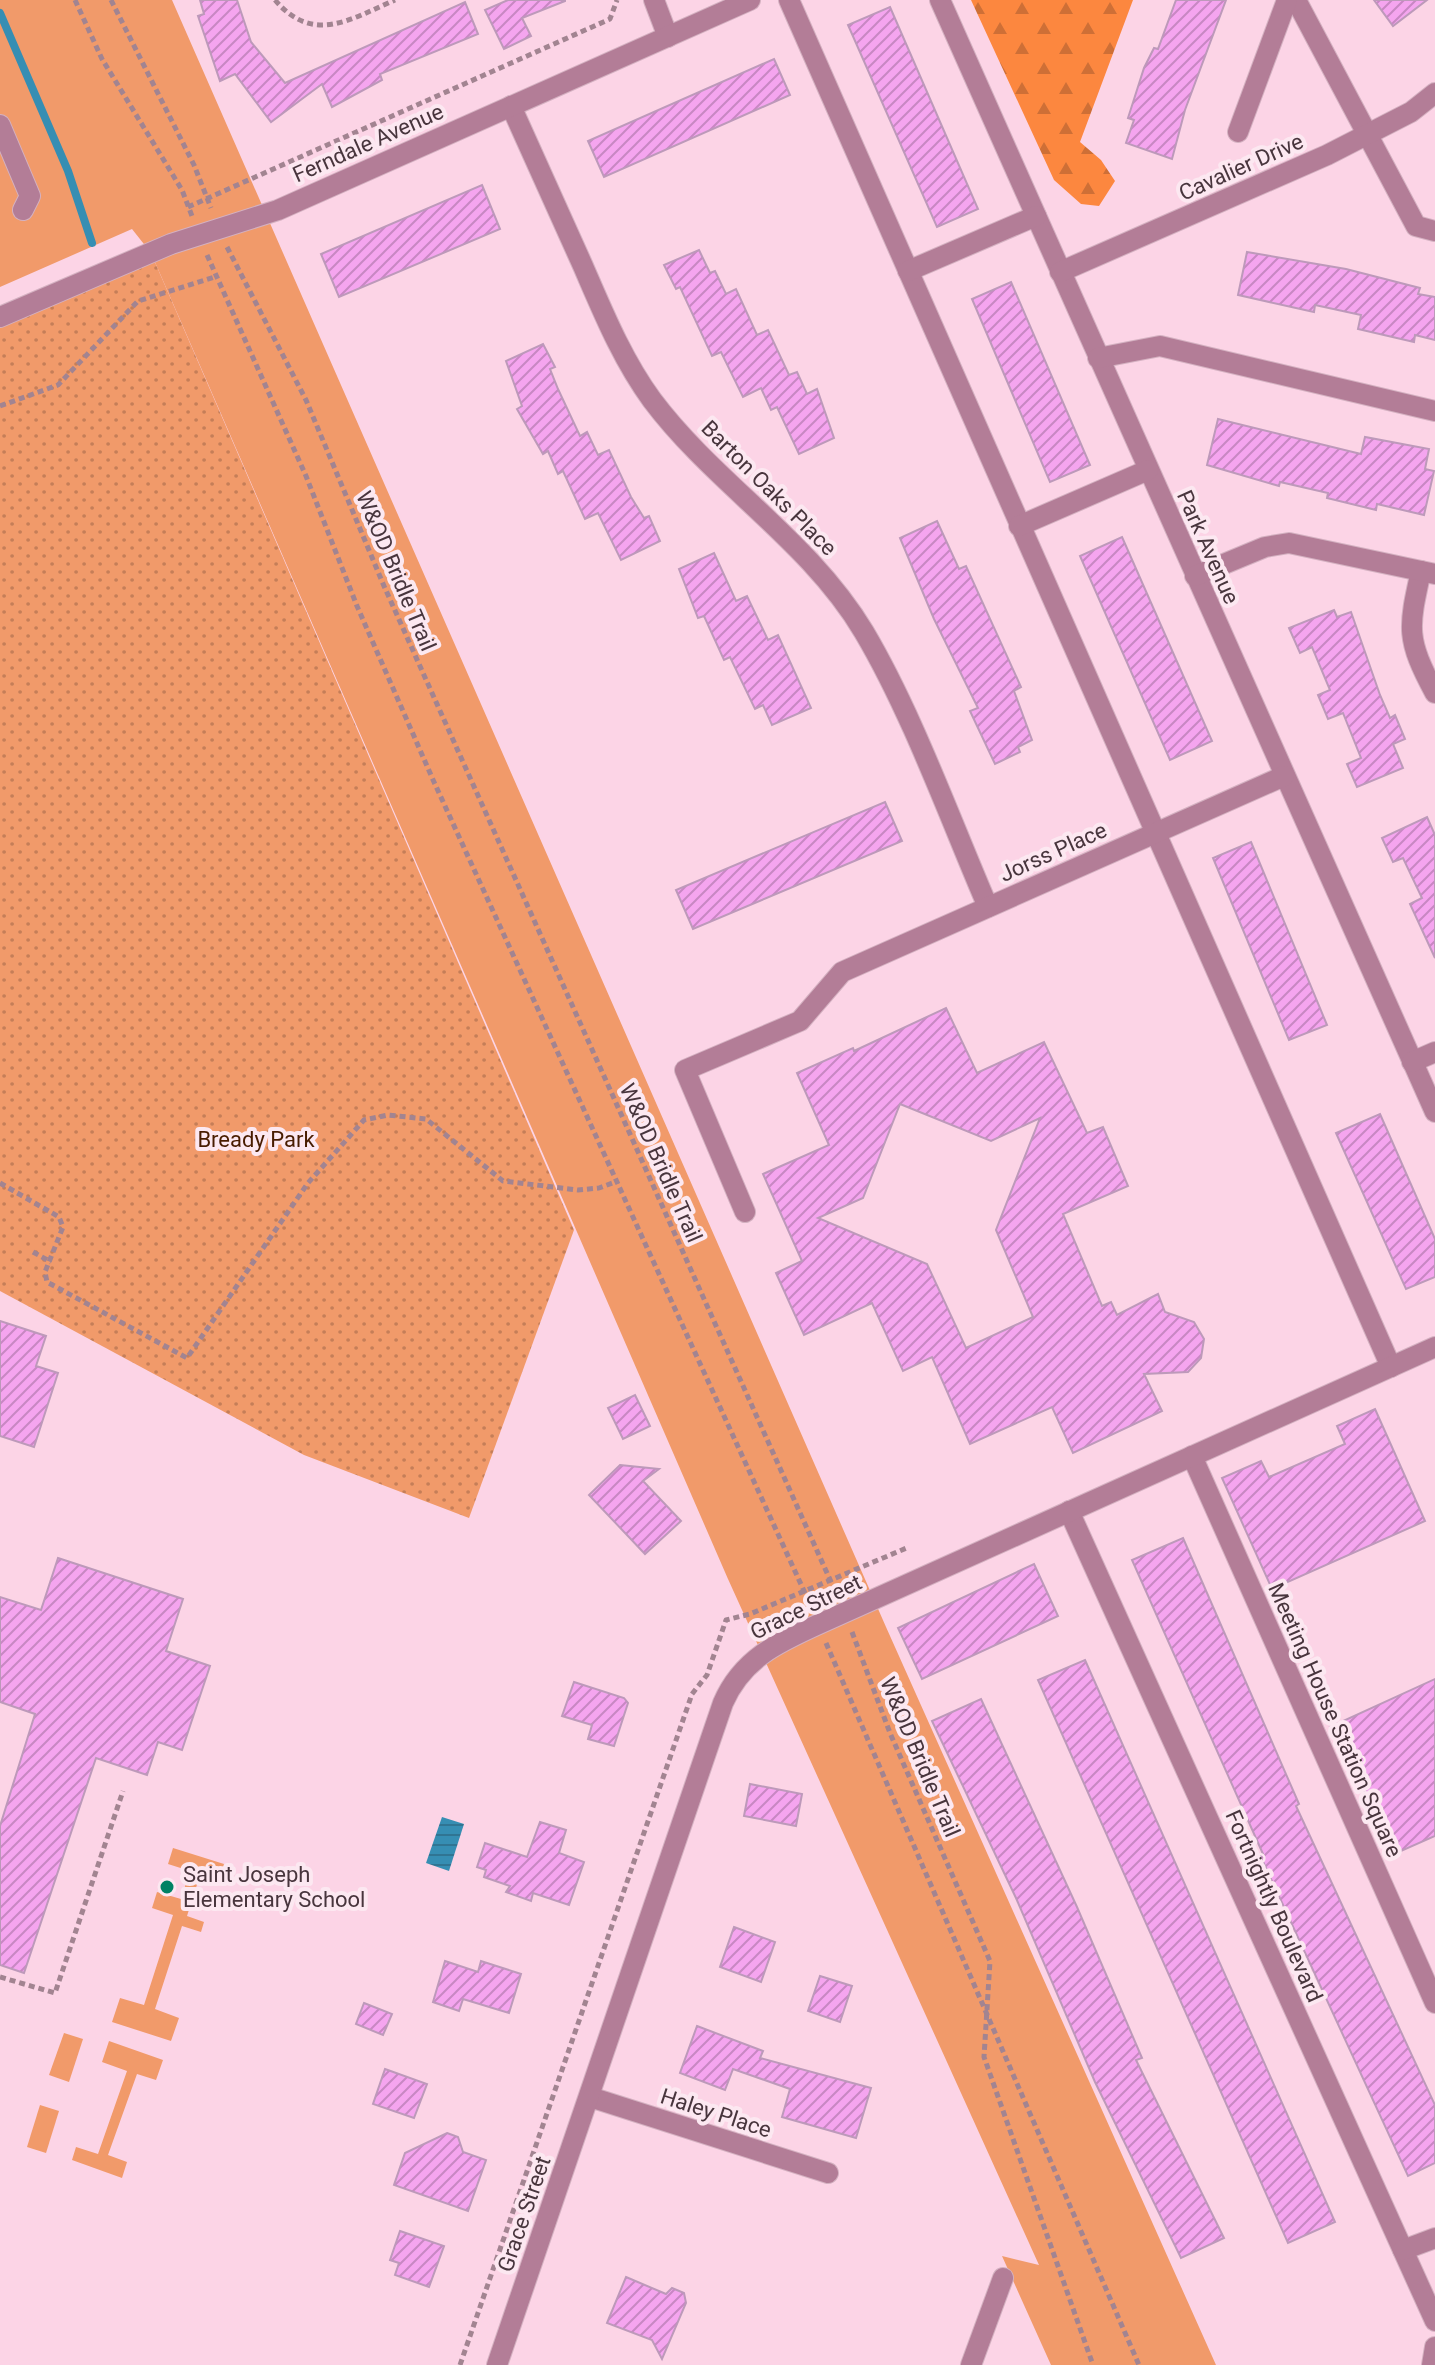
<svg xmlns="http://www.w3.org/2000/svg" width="1435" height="2365" viewBox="0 0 1435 2365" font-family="Roboto,sans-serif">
<defs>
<pattern id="forest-firs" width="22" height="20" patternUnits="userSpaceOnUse" patternTransform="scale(2)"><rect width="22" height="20" fill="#fc873f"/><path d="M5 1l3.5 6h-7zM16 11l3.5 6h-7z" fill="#ce6f36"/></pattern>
<pattern id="park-dots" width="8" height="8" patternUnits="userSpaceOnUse" patternTransform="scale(2)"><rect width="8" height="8" fill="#f19a6a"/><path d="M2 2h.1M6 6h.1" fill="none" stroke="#c57e58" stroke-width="1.8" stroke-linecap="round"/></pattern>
<pattern id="water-rules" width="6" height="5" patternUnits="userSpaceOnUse" patternTransform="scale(2)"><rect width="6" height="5" fill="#368eb3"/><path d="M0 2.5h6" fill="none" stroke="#307593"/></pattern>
<pattern id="building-hatch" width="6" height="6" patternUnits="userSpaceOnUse" patternTransform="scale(2)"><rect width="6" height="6" fill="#f5a5ef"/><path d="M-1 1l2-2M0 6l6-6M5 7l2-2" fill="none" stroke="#c887c3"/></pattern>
</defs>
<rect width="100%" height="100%" fill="#fcd4e6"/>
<!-- green -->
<g fill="#f19a6a">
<polygon points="0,0 172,0 886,1627 1216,2365 1051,2365 1002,2256 1039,2265 728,1579 151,253 132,229 0,287"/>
<polygon points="173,1848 224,1864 220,1877 201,1872 187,1916 204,1922 201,1932 182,1926 155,2009 179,2018 171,2041 112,2022 120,1998 144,2005 173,1915 152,1908 157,1892 181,1899 190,1871 168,1864"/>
<polygon points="64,2033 83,2039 69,2082 49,2075"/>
<polygon points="109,2041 163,2060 156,2080 137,2074 108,2155 127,2162 122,2178 72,2160 76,2147 98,2154 127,2071 102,2062"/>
<polygon points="40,2105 59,2111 46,2153 27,2147"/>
</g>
<!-- forest -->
<polygon fill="url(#forest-firs)" points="971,0 1133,0 1080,142 1101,160 1115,181 1099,206 1081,204 1054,180"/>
<!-- park -->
<polygon fill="url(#park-dots)" points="151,253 574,1230 469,1518 304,1455 0,1291 0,318"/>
<!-- water -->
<polygon fill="url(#water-rules)" points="442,1817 464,1824 449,1871 426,1863"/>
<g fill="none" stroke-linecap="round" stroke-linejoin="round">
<!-- stream -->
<polyline stroke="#368eb3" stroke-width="8" points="0,13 68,171 92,243"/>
</g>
<!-- building -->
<g fill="url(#building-hatch)" stroke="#bd99ba" stroke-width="2" fill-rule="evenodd">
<polygon points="200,0 237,0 251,42 285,83 465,2 478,34 380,74 382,80 332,107 322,84 271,122 235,74 220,81 198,16 204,14"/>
<polygon points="508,0 565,0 565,1 522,18 531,36 504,49 485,10"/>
<polygon points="1176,0 1226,0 1185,110 1172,159 1126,143 1134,120 1128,118 1144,68 1154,48 1158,49"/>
<polygon points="1374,0 1427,0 1393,26"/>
<polygon points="890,7 978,209 937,227 848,25"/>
<polygon points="774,59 790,95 604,177 588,141"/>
<polygon points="482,185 500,229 339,297 321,254"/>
<polygon points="699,250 710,273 715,271 726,294 736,289 757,335 768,330 789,375 797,372 807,394 817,389 834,438 799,454 777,407 771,410 761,388 743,397 721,352 712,356 680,287 676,289 664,265"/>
<polygon points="1247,252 1346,269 1420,288 1418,294 1435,297 1435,340 1415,335 1414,342 1358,329 1361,315 1315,305 1314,312 1238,295"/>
<polygon points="1011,282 1090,465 1050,482 972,299"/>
<polygon points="543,344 555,367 550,369 558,389 580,436 587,432 598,455 609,450 631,497 644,518 649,516 660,541 621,560 598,513 585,519 563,471 558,474 548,451 543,454 517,409 522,406 506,361"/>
<polygon points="1218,419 1361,454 1365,437 1429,449 1425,469 1434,471 1424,515 1377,504 1376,510 1327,498 1328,493 1280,482 1279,486 1207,465"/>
<polygon points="937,521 959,569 966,566 1021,687 1014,691 1032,740 1018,747 1020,752 995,764 970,711 978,708 934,619 900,538"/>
<polygon points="1122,537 1212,741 1170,760 1080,556"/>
<polygon points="714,553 736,601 747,596 768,640 778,635 811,708 772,725 763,705 755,709 730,657 724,660 704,616 698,618 679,569"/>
<polygon points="1334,610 1337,617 1351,612 1380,695 1390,718 1395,715 1405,739 1393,744 1403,768 1357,787 1347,764 1361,758 1343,713 1328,719 1318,695 1330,690 1312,647 1300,653 1289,628"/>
<polygon points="885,802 902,841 693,929 676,890"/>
<polygon points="1427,817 1435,835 1435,958 1410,904 1422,898 1403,858 1393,862 1382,838"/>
<polygon points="1251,842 1327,1025 1289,1040 1213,858"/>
<path d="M946 1008 977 1073 1044 1042 1087 1133 1103 1127 1128 1186 1063 1214 1102 1306 1111 1302 1117 1315 1158 1294 1165 1312 1194 1322 1204 1339 1201 1358 1188 1372 1144 1374 1162 1411 1073 1453 1052 1407 970 1444 932 1357 903 1371 872 1303 804 1335 776 1273 802 1261 763 1174 829 1145 797 1073 853 1048 854 1051ZM900 1104 991 1141 1040 1118 996 1230 1033 1317 966 1348 927 1264 818 1218 863 1198Z"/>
<polygon points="1380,1114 1435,1239 1435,1277 1406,1289 1336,1133"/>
<polygon points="0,1321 46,1336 36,1366 58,1373 34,1447 0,1436"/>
<polygon points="635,1395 650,1426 623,1439 608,1408"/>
<polygon points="1375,1409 1425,1521 1272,1589 1222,1478 1261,1461 1269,1477 1345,1444 1337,1426"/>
<polygon points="620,1465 659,1469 643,1481 681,1521 645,1554 589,1495"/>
<polygon points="1183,1538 1299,1804 1296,1806 1435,2105 1435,2163 1408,2176 1260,1855 1263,1854 1132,1560"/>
<polygon points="58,1558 183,1599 166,1651 210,1666 182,1750 158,1742 147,1775 96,1758 24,1973 0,1965 0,1826 35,1714 0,1702 0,1597 41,1610"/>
<polygon points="1034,1564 1058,1616 922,1679 898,1628"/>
<polygon points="1085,1660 1335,2222 1288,2243 1038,1680"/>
<polygon points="1435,1679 1435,1836 1392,1855 1356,1773 1352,1774 1330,1727"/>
<polygon points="574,1682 624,1698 628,1703 614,1746 588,1739 592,1725 562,1716"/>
<polygon points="981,1699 1077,1907 1142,2058 1136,2060 1224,2238 1181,2258 1095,2082 1016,1898 932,1721"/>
<polygon points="750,1784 802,1794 796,1826 744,1816"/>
<polygon points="540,1822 566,1830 559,1853 584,1862 569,1905 533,1893 531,1901 506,1892 510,1886 484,1877 486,1870 477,1867 485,1843 527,1857"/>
<polygon points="734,1927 775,1942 761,1982 720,1967"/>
<polygon points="445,1961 478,1972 481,1961 521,1974 509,2013 463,1999 459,2011 433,2002"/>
<polygon points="820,1976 852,1986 840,2022 808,2011"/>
<polygon points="364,2003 392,2014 383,2035 356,2024"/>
<polygon points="697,2026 763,2051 760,2058 871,2088 856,2138 782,2117 790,2089 733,2069 725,2090 680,2073"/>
<polygon points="385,2069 427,2084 414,2118 373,2104"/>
<polygon points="447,2133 458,2137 463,2152 486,2160 468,2211 394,2185 405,2153"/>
<polygon points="400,2231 444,2246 429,2287 395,2275 399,2263 390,2260"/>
<polygon points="626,2277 666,2294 672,2288 684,2293 686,2303 662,2359 652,2340 607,2323"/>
</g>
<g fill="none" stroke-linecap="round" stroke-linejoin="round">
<defs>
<g id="minor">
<polyline points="654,0 668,37"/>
<polyline points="789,0 1391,1367"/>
<polyline points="940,0 1435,1112"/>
<polyline points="1296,0 1416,226 1435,231"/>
<path d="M511 106C535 159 559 212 583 266 603 312 622 359 652 400 715 484 809 540 864 632 912 713 950 819 988 907"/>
<polyline points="0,125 30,196 23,210"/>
<polyline points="1238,132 1287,0"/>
<polyline points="908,271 1036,216"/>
<polyline points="1060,272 1327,155 1411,112 1435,93"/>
<polyline points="0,317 171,244 278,210 750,0"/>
<polyline points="1098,358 1160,346 1435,411"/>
<polyline points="1019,526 1148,470"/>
<path d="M1421 571C1408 629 1406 639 1435 693"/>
<polyline points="1195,576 1265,547 1289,543 1435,574"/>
<polyline points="1412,1062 1435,1052"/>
<polyline points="745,1212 685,1070 800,1021 842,972 1284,776"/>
<polyline points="1192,1456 1435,2003"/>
<polyline points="1069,1511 1435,2321"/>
<polyline points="590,2097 828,2173"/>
<polyline points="1403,2250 1435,2238"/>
<path d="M497 2365 723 1703C742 1659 777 1643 819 1624L1435 1347"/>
<polyline points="971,2365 1003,2278"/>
<polyline points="1432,2365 1435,2347"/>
</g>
</defs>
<!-- minor casing -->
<use href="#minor" stroke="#d4b1c1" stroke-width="22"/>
<!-- path -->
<g stroke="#a28491" stroke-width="5" stroke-dasharray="6 4" stroke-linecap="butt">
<polyline points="75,0 102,59 182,190 192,216"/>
<polyline points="111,0 194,165 211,208"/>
<path d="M275 0C313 45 351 19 395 0"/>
<polyline points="188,207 610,19 617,0"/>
<polyline points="227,247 306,400 384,586 836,1593"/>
<polyline points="207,255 306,476 357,606 434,782 810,1604"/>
<polyline points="0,406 58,385 138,301 215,277"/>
<polyline points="0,1183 59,1217 63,1227 45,1272 47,1282 187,1358 308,1183 364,1120 388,1115 426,1119 503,1181 578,1190 599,1188 618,1181"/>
<polyline points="33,1252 51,1262"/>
<polyline points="852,1632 890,1733 990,1961 984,2057 1093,2365"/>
<polyline points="826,1643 1139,2365"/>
<polyline points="0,1977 55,1993 123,1791"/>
<polyline points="460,2365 692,1694 707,1675 726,1620 750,1614 909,1547"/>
</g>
<!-- minor -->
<use href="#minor" stroke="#b37d97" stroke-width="20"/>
</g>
<!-- markers -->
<circle fill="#008264" stroke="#fce8f1" stroke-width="3" cx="167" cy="1887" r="8"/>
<g text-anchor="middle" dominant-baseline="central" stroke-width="8" stroke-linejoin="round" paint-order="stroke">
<!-- street labels -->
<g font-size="22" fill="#48353d" stroke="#fce8f1">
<text transform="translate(368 143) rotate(-24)">Ferndale Avenue</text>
<text transform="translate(1241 167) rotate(-24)">Cavalier Drive</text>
<text transform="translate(769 488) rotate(45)">Barton Oaks Place</text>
<text transform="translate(1208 547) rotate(66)">Park Avenue</text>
<text transform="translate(396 571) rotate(67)">W&amp;OD Bridle Trail</text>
<text transform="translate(1053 852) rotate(-24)">Jorss Place</text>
<text transform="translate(661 1163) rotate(66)">W&amp;OD Bridle Trail</text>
<text transform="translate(806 1607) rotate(-26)">Grace Street</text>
<text transform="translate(1335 1720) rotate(66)">Meeting House Station Square</text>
<text transform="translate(920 1757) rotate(67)">W&amp;OD Bridle Trail</text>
<text transform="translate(1274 1906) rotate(66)">Fortnightly Boulevard</text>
<text transform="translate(716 2113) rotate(18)">Haley Place</text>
<text transform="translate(524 2214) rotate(-71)">Grace Street</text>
</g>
<!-- park labels -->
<g font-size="22" fill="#481c00" stroke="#fce8f1">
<text x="256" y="1139">Bready Park</text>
</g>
<!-- poi labels -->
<g font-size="22" fill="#48353d" stroke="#fce8f1" text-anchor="start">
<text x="183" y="1874">Saint Joseph<tspan x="183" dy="25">Elementary School</tspan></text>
</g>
</g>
</svg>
